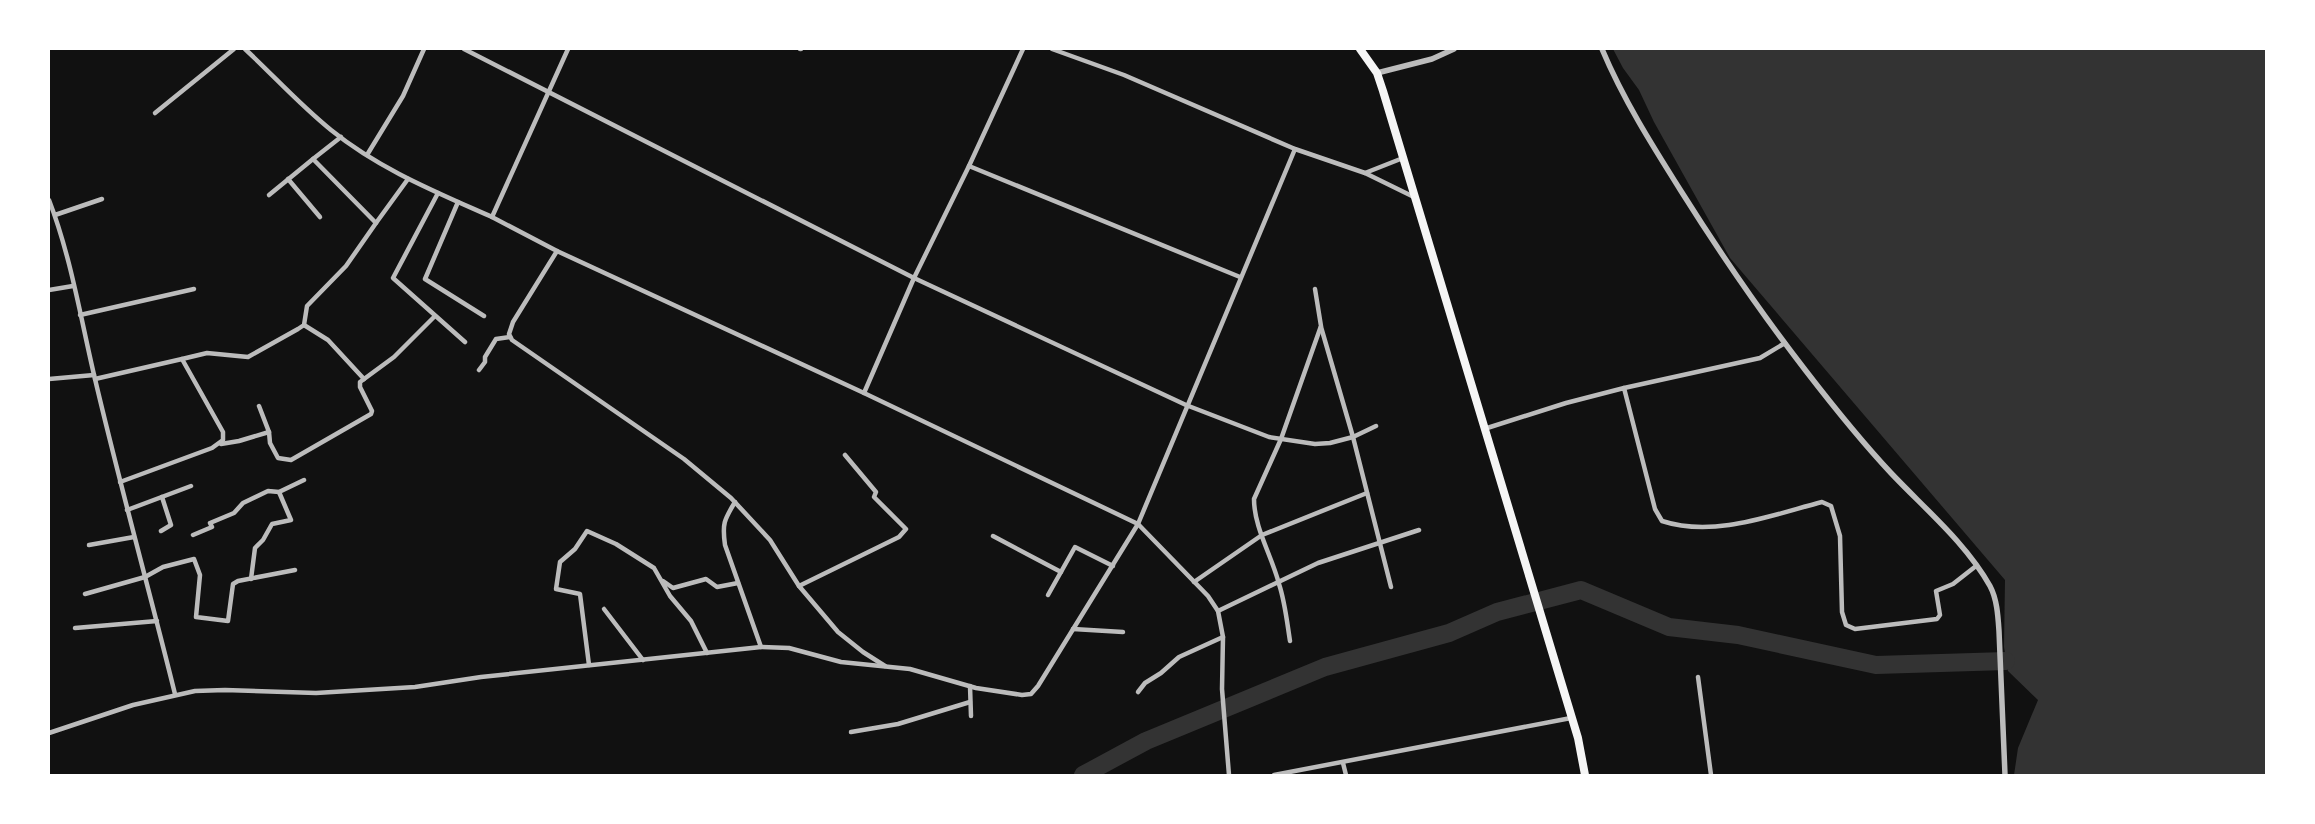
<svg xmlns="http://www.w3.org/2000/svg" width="2315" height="824" viewBox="0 0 2315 824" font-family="'Open Sans',sans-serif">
<rect width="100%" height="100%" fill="#111"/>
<!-- water -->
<polygon fill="#333" points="1613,49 2266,49 2266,775 2014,775 2018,748 2038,700 2008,671 2004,647 2005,580 1730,258 1654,122 1639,90 1623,68"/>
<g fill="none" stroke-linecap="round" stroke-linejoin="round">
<!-- river -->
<polyline stroke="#333" stroke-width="18" points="1083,775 1146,741 1325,667 1449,633 1497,612 1581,590 1669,627 1738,635 1876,665 2006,661"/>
<!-- minor -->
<g stroke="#bcbcbc" stroke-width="4.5">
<path d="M245 49C274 76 300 105 331 130 379 169 436 192 492 217"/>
<polyline points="464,49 914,278 1186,405 1269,437 1315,444 1330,443 1353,437 1376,426"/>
<polyline points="568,49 492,217 557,251 864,393 1138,524 1208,596 1218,611 1223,637 1222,689 1229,775"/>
<polyline points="800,49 801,49"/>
<polyline points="1052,49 1124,75 1295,149 1365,173 1414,197"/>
<polyline points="155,113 234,49"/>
<polyline points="341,137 313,159 376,223 408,179"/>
<polyline points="367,155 403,96 424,49"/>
<polyline points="969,166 1240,277"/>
<polyline points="1365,173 1403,158"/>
<polyline points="288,179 320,217"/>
<polyline points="438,193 393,278 465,342"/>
<polyline points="269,195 313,159"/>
<path d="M49 200C71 257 81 320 95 379 120 485 149 589 175 694"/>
<polyline points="458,202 425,279 484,316"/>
<polyline points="55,215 102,199"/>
<polyline points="557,251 513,322 509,334 512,340 684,459 731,498 770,540 799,586 838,632 863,652 885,666"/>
<polyline points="49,290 73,286"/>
<polyline points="80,315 194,289"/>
<polyline points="304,325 328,340 364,379"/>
<polyline points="1321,327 1353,437 1391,587"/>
<polyline points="182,359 207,353 248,357 298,329 304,325 307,306 346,266 376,223"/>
<polyline points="479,370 485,362 485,357 496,339 510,337"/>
<polyline points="49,379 94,375"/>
<polyline points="95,379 182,359 223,432 223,440 212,448 120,482"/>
<polyline points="1624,388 1760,358 1785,343"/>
<polyline points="864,393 914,278 969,166 1023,49"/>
<path d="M1484 429 1566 403 1624 388 1655 509 1662 521C1714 538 1772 515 1822 502L1831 506 1840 536 1842 612 1846 625 1855 629 1937 619 1940 615 1936 591 1953 584 1976 566"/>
<polyline points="269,432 270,443 278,458 291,460 371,414 372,411 360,387 360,382 394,357 435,316"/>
<polyline points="221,444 239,441 269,432 259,406"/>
<path d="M735 502C724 520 722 524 725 545L761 647"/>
<polyline points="127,510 191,486"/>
<polyline points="161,531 171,525 162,497"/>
<polyline points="193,535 212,527 210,523 234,513 243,503 268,491 279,492 304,480"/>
<polyline points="993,536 1061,572"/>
<polyline points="89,545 134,537"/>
<polyline points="251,579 255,548 263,540 272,524 291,520 279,492"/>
<polyline points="663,581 673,588 706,579 717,587 738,583"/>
<polyline points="1194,582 1262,535 1367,493"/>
<polyline points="799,586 899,537 906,529 874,497 876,492 845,455"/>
<polyline points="85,594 145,577 163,567 194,559 200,575 196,617 228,621 233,584 238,581 295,570"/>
<polyline points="1048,595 1075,547 1113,566"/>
<polyline points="604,609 643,660"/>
<polyline points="1218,611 1318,563 1419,530"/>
<polyline points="75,628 157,621"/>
<polyline points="1073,629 1123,632"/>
<path d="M1290 641C1287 622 1285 602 1279 584 1272 556 1254 528 1254 499L1281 439 1321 326 1315 289"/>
<polyline points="589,665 580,594 556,589 560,562 575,549 587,531 616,544 654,568 670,596 691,621 707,653"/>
<polyline points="1698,677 1711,775"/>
<polyline points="970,686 971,716"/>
<polyline points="1138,692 1145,683 1161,673 1179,657 1223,637"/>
<polyline points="851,732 898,724 970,702"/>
<polyline points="49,733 133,705 195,691 225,690 316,693 415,687 481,677 761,647 789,648 841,662 910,669 976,688 1022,695 1031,694 1038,686 1138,524 1295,149"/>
<polyline points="1343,763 1346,775"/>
<polyline points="1274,775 1571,718"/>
</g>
<!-- tertiary -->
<g stroke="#bcbcbc" stroke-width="5.5">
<path d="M1602 49C1623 99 1652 145 1681 191 1720 253 1761 313 1806 371 1833 406 1861 441 1891 473 1924 508 1966 543 1990 586 1997 599 1998 616 1999 631L2005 775"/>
<polyline points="1377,73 1432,59 1454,49"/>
</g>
<!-- trunk -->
<polyline stroke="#f5f5f5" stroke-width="8" points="1360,49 1377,73 1383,91 1578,738 1585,775"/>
</g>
<!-- border -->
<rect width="2315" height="824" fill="none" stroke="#ffffff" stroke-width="100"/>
</svg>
